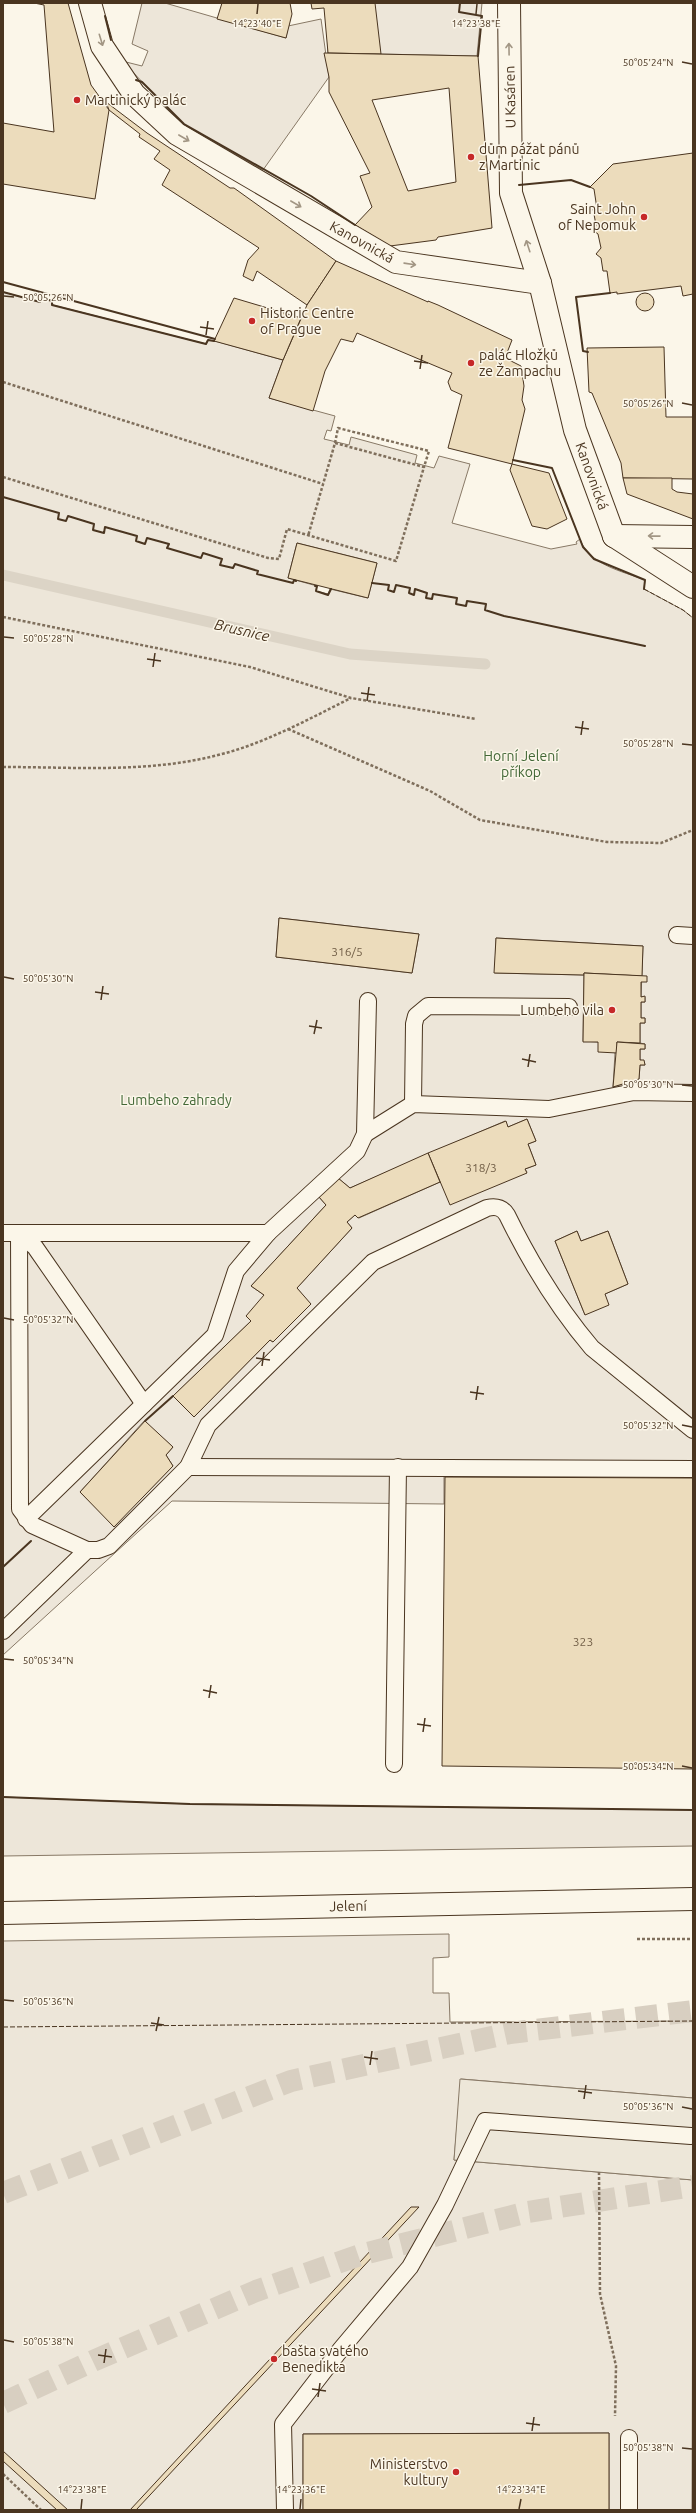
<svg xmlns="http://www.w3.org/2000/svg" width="696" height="2513" viewBox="0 0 696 2513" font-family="Ubuntu,sans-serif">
<rect width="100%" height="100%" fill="#fbf6e9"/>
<!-- green -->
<g fill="#ede6d9" stroke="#887966" fill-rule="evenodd">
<polygon points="142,3 165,3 286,38 288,26 321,19 329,77 263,170 184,125 122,61 142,66 148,51 132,44"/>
<polygon points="326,3 482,3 477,56 328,53"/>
<path d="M3 292 40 302 42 298 52 301 53 305 206 344 208 340 215 341 283 360 269 398 335 416 331 431 327 430 324 439 349 445 351 437 417 455 415 463 434 468 439 456 470 464 452 523 551 549 577 544 576 542 580 539C589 565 622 571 645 580L644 589 683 610 693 618V1461L444 1460V1504L172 1501 3 1655ZM297 543 377 563 368 598 330 589 328 594 316 591 317 586 288 578ZM279 918 419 934 412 973 276 957ZM496 938 643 946 641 997H645V1002H641V1018H645V1023H640V1043L645 1044V1049H640V1060L644 1061 645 1065H640L639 1079 613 1087 615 1053 598 1042 583 1041 584 975 495 973ZM527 1119 536 1141 528 1144 536 1165 525 1169 527 1172 440 1182 359 1218 355 1215 347 1222 352 1228 297 1288 310 1304 273 1342 270 1340 194 1417 173 1396 251 1321 264 1295 251 1286 326 1205 319 1197 338 1178 350 1188 505 1121 508 1127ZM577 1231 581 1241 608 1231 628 1284 605 1294 585 1315 555 1241ZM144 1421 173 1447 166 1455 173 1466 114 1526 80 1492Z"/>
<polygon points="3,1797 190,1804 693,1810 693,1846 3,1856"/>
<polygon points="449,1934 449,1957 433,1958 433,1993 449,1993 450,2022 693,2021 693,2098 461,2079 454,2160 693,2180 692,2510 609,2510 609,2433 303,2434 303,2510 3,2510 3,1941"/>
</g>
<!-- parking -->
<polygon fill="#ede7d9" stroke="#887966" points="460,2079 693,2098 693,2180 454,2160"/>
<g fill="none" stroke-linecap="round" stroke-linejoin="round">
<!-- stream -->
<polyline stroke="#dcd4c6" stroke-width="11" points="3,575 350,654 485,664"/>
</g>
<!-- building -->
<g fill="#ecdcbc" stroke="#4a3520" fill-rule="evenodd">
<polygon points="34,3 68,3 91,85 109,110 95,199 3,184 3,123 54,132 44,5"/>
<polygon points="222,3 290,3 292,14 286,38 217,19"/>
<polygon points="311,3 375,3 381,54 328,53 324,8 312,9"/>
<path d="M324 53 478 56 492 228 438 237 436 240 390 246 355 225 372 207 360 176 370 173 329 92V77ZM449 88 456 182 408 191 372 100Z"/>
<polygon points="106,102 147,133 230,188 234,188 336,261 307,305 257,271 253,281 243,276 248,260 259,248 162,185 170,170 154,159 160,151 139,137 140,134 109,110"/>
<polygon points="693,153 693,294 683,296 681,286 617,294 617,292 610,293 607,271 603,271 601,258 596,254 601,248 598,234 594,231 596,225 593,209 597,209 594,189 590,187 613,164"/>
<polygon points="336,261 428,302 428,301 438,305 512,340 505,358 521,366 524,386 522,400 525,409 512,464 448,448 462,395 451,390 448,382 452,373 357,333 353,342 341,339 325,371 313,411 269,398 283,360 307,305"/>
<circle cx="645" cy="302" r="9"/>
<polygon points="234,298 301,318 283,360 214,341"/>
<polygon points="664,347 666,417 693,417 693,479 623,478 621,463 592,393 589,392 587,348"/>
<polygon points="512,464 549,473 567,519 547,529 532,526 510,470"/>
<polygon points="623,478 672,478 672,489 677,492 693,494 693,519 627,494"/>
<polygon points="297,543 377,563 368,598 288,578"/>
<polygon points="279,918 419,934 412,973 276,957"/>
<polygon points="496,938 643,946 642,976 584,973 584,975 494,973"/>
<polygon points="584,973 647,976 647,982 641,982 641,997 645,996 645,1002 641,1002 641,1018 645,1018 645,1023 640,1023 640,1043 617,1042 617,1053 598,1052 598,1042 583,1042"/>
<polygon points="617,1042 645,1044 645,1049 640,1049 640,1060 644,1060 645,1065 640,1065 639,1079 613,1087"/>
<polygon points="527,1119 536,1141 528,1144 536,1165 525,1169 527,1173 450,1205 428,1153 506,1121 508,1127"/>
<polygon points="428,1153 440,1182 358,1218 355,1215 347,1222 352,1228 297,1288 311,1304 273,1342 270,1340 194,1417 173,1396 251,1321 246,1316 264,1295 251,1286 326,1205 319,1197 338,1178 350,1188"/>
<polygon points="577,1231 581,1241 608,1231 628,1284 605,1294 609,1305 585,1315 555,1241"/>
<polygon points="145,1421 173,1447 166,1455 173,1466 114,1527 80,1492"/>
<polygon points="445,1477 693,1478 693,1769 442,1766"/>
<polygon points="411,2207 419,2207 136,2510 130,2510"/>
<polygon points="609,2433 609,2510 303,2510 303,2434"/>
<polygon points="3,2451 68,2510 57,2510 3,2461"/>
</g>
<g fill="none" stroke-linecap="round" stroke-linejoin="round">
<!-- highway-tunnel -->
<g stroke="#d8cfc1" stroke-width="22" stroke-dasharray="22 11" stroke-linecap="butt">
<polyline points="3,2193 291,2081 510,2033 693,2011"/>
<polyline points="3,2403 93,2361 256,2291 360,2255 528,2212 693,2186"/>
</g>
<defs>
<g id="lane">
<polyline points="677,935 693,936"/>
<polyline points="413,1104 414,1024 416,1016 428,1006 569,1007"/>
<polyline points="365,1134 413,1104 549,1109 634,1092 693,1093"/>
<polyline points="3,1233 268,1233 357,1151 365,1134 368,1001"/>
<polyline points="19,1233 35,1247 144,1404"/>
<polyline points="188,1467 693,1469"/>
<polyline points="26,1519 215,1335 236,1271 268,1233"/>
<path d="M87 1550H98L109 1546 188 1467 208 1425 373 1262 487 1208C496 1206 502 1207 507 1215 530 1262 558 1308 592 1348L693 1430"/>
<polyline points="3,1631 87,1550 32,1525 20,1509 19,1233"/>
<polyline points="394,1764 398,1467"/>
<polyline points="285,2510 283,2424 341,2349 410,2267 445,2205 485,2121 691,2136"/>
<polyline points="629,2510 629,2438"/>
</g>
<g id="street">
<polyline points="90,3 102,46 134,94 177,134 396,262 540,283"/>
<polyline points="509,3 511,193 540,283 575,430 614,536"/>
<polyline points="614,536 693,587"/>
<polyline points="614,536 693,537"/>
</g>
<polyline id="secondary" points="3,1913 693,1899"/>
</defs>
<!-- lane casing -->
<use href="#lane" stroke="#4a3520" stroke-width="18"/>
<!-- street casing -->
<use href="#street" stroke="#4a3520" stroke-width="24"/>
<!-- secondary casing -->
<use href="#secondary" stroke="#4a3520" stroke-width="24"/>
<!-- path -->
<g stroke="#7f6f5c" stroke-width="2.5" stroke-dasharray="3 2" stroke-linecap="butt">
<polyline points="3,382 323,484"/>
<polyline points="335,443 338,428 429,451 424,467"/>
<polyline points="3,477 268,558 279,559 287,529 396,561 424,467 335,443 308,536"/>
<polyline points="3,617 250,667 351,698 476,719"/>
<polyline points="288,729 430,791 480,820 607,842 661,843 693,830"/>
<path d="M3 767C73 767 146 773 214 756 262 745 307 720 351 698"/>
<polyline points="637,1939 693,1939"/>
<polyline points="599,2172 600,2294 616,2366 615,2416"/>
<polyline points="3,2474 41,2510"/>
</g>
<!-- lane -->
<use href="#lane" stroke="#fbf6e9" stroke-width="16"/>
<!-- street -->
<use href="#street" stroke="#fbf6e9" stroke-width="22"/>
<!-- secondary -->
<use href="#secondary" stroke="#fbf6e9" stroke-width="22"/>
<!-- fence -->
<g stroke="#4a3520" stroke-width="1" stroke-dasharray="5 2" stroke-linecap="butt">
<polyline points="644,589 683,610 693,618"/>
<polyline points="3,2027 693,2021"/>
</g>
<!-- wall -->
<g stroke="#4a3520" stroke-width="2">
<polyline points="460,3 459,12 482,16 478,56"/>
<polyline points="105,16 111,40"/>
<polyline points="136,80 142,82 184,124 311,196 355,225"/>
<polyline points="519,185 571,180 590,187"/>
<polyline points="3,282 215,339"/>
<polyline points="3,292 40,302 42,298 52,301 52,305 206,344 208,340 214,341"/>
<polyline points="588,352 583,351 576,297 610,293"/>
<polyline points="513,460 552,468 583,547 594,559 645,580 644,589"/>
<polyline points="3,497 59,513 58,519 66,521 68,516 94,524 93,530 104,533 105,527 137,536 136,541 145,544 147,538 169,544 167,548 201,558 203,553 222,559 220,565 233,568 235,564 258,571 257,574 293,583 294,580 296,581"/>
<polyline points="372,583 389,585 388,590 394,592 396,585 410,588 409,593 414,595 415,589 427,593 426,598 432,599 433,594 457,598 456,604 466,606 467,601 486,604 485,610 504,616 645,646"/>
<polyline points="315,586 317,586 316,591 328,595 331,589"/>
<polyline points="145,1421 173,1396"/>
<polyline points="3,1567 31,1541"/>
<polyline points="3,1797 190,1804 693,1810"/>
</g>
</g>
<!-- one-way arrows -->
<defs><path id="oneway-shaft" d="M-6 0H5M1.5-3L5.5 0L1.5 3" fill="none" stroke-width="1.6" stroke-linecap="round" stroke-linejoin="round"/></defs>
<g stroke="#a29684">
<use href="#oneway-shaft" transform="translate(101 40) rotate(73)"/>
<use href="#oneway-shaft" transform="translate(509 49) rotate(-91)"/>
<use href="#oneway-shaft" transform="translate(184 138) rotate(30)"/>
<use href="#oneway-shaft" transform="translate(296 204) rotate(30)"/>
<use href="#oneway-shaft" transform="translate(528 246) rotate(-108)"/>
<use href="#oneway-shaft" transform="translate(410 264) rotate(8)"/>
<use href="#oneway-shaft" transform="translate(654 536) rotate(-179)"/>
</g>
<!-- ticks -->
<path fill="none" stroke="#4a3520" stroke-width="1.5" d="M257 14 258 4M476 14 477 4M682 62 692 64M4 296 14 297M200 327 214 329M206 335 208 321M414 361 428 363M420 369 422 355M682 403 692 405M4 637 14 638M147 659 161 661M153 667 155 653M361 693 375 695M367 701 369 687M575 727 589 729M581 735 583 721M682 744 692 745M4 977 14 979M95 992 109 994M101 1000 103 986M309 1026 322 1028M314 1034 317 1020M522 1059 536 1062M528 1067 530 1054M682 1085 692 1086M4 1318 14 1320M256 1358 270 1360M262 1366 264 1352M470 1392 484 1394M476 1400 478 1386M682 1425 692 1427M4 1659 14 1660M203 1690 217 1693M209 1698 211 1685M417 1724 431 1726M423 1732 425 1718M682 1766 692 1768M4 2000 14 2001M151 2023 164 2025M156 2031 159 2017M364 2057 378 2059M370 2065 372 2051M578 2091 592 2093M584 2099 586 2085M682 2107 692 2109M4 2340 14 2342M98 2355 112 2357M104 2363 106 2349M312 2389 326 2391M318 2397 320 2383M526 2423 540 2425M532 2431 534 2417M682 2448 692 2449M81 2509 82 2499M300 2509 301 2499M519 2509 521 2499"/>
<!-- markers -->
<g fill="#c62828" stroke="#fbf6e9" stroke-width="1.5">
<circle cx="77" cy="100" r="4"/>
<circle cx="471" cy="157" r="4"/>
<circle cx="644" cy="217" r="4"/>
<circle cx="252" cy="321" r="4"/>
<circle cx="471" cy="363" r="4"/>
<circle cx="612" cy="1010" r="4"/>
<circle cx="274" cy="2359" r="4"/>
<circle cx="456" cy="2472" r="4"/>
</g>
<g text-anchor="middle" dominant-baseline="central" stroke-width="3" stroke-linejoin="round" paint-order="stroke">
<!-- number labels -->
<g font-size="12" fill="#725f47">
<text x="347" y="951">316/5</text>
<text x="481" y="1167">318/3</text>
<text x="583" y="1641">323</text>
</g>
<!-- street labels -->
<g font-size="14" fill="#4a3520" stroke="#fbf6e9">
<text transform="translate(510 97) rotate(-91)">U Kasáren</text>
<text transform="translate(362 242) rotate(29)">Kanovnická</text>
<text transform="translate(592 476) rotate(70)">Kanovnická</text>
<text transform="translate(348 1906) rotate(-1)">Jelení</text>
</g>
<!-- poi labels -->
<g font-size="14" fill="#4a3520" stroke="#fbf6e9" text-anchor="start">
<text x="85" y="100">Martinický palác</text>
<text x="479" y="149">dům pážat pánů<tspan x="479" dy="16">z Martinic</tspan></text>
<text x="636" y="209" text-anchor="end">Saint John<tspan x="636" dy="16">of Nepomuk</tspan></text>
<text x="260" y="313">Historic Centre<tspan x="260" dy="16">of Prague</tspan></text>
<text x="479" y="355">palác Hložků<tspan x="479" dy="16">ze Žampachu</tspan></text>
<text x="604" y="1010" text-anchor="end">Lumbeho vila</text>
<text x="282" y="2351">bašta svatého<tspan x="282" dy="16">Benedikta</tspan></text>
<text x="448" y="2464" text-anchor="end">Ministerstvo<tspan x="448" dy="16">kultury</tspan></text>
</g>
<!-- park labels -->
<g font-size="14" fill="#436837" stroke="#fbf6e9">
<text x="521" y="756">Horní Jelení<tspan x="521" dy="16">příkop</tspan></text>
<text x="176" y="1100">Lumbeho zahrady</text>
</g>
<!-- water labels -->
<g font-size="15" font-style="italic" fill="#4a3520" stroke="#fbf6e9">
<text transform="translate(242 630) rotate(13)">Brusnice</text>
</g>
</g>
<g font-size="10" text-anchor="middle" fill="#4a3520" stroke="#fbf6e9" stroke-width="3" stroke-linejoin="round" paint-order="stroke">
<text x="257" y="27">14°23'40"E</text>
<text x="476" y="27">14°23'38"E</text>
<text x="648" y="66">50°05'24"N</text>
<text x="48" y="301">50°05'26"N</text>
<text x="648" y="407">50°05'26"N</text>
<text x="48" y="642">50°05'28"N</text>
<text x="648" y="747">50°05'28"N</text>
<text x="48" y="982">50°05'30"N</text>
<text x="648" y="1088">50°05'30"N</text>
<text x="48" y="1323">50°05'32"N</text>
<text x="648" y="1429">50°05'32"N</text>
<text x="48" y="1664">50°05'34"N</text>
<text x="648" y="1770">50°05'34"N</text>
<text x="48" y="2005">50°05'36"N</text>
<text x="648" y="2110">50°05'36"N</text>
<text x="48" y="2345">50°05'38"N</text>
<text x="648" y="2451">50°05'38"N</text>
<text x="82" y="2493">14°23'38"E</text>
<text x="301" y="2493">14°23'36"E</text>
<text x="521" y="2493">14°23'34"E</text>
</g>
<!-- border -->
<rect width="696" height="2513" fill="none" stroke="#4a3520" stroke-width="8"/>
</svg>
